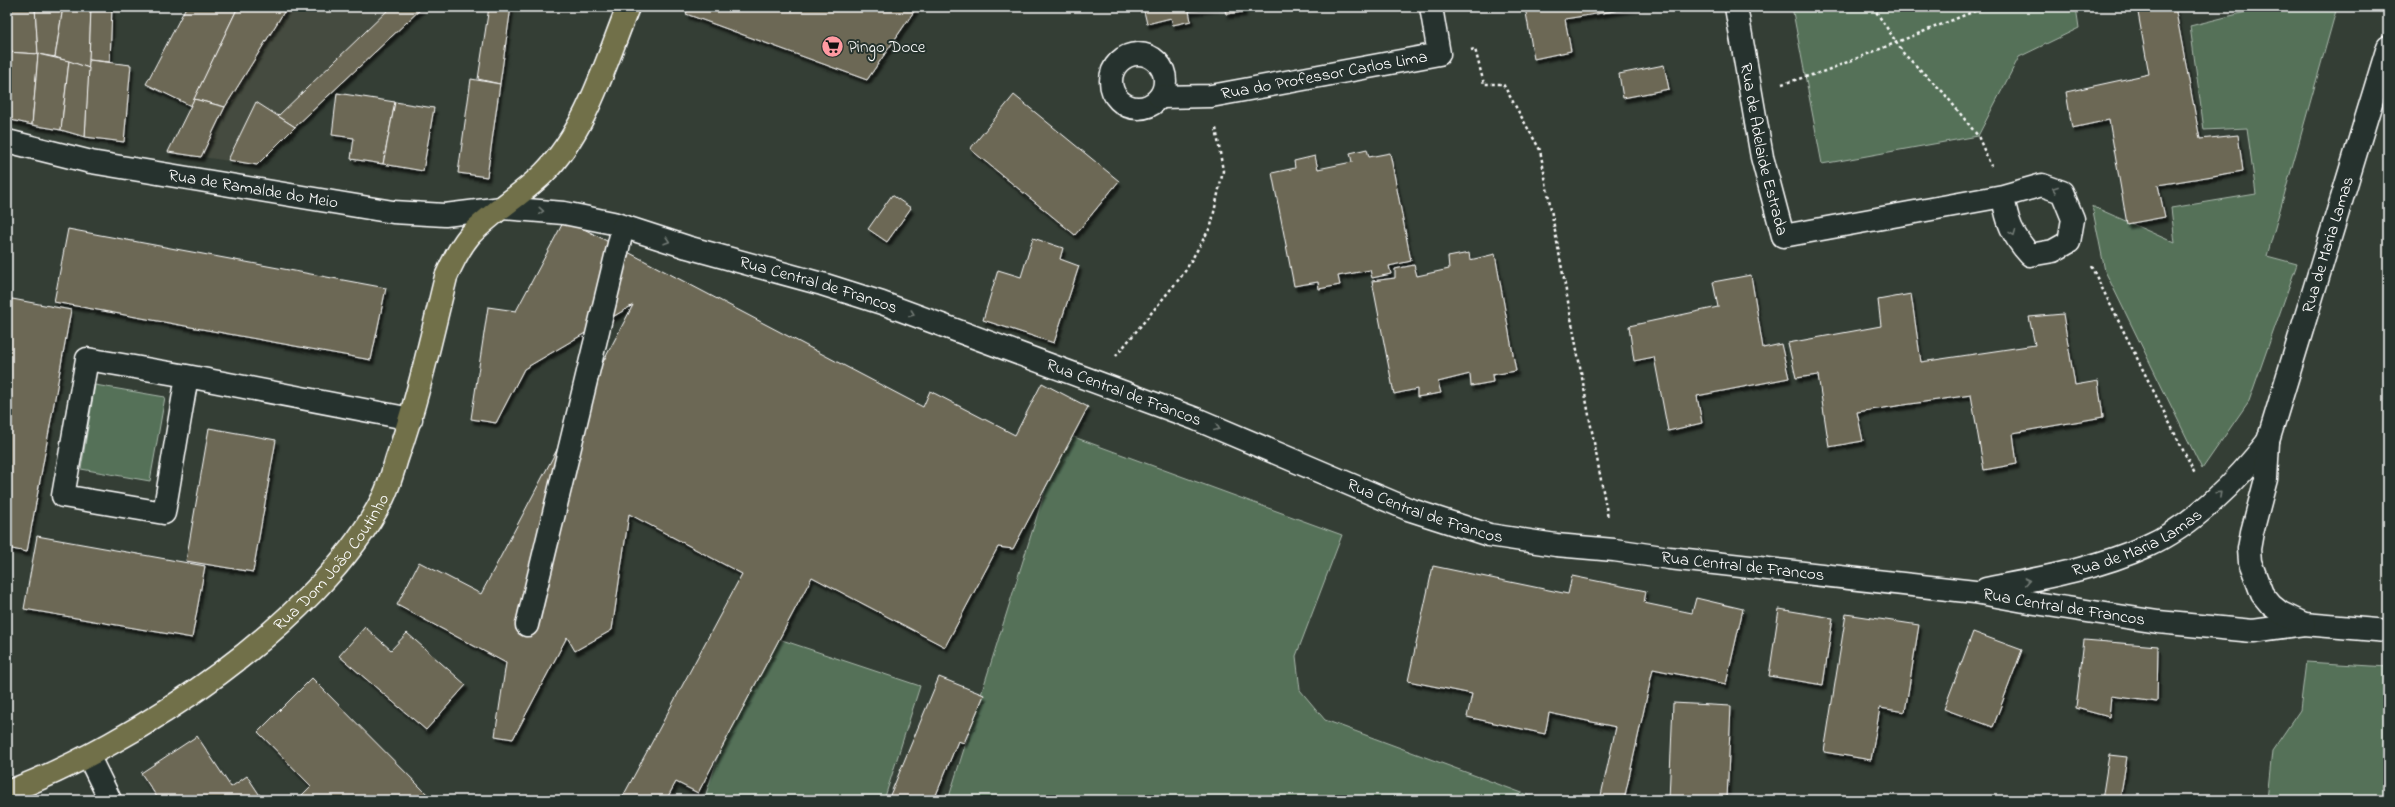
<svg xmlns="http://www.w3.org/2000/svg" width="2395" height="807" viewBox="0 0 2395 807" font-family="'Indie Flower',sans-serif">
<defs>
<filter id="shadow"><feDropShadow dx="2.5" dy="4.5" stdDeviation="1" flood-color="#0009"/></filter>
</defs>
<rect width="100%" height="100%" fill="#343e35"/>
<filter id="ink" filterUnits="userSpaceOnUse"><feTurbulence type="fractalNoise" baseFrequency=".025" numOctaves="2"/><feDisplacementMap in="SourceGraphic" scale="8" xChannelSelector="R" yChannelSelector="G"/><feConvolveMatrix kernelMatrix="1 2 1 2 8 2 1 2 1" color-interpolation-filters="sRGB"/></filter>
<g filter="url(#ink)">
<!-- built -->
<polygon fill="#454b3f" points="238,7 423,7 257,165 168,152"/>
<!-- green -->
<g fill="#547159" stroke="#aab8ac">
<polygon points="1792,7 2076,7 2079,28 2019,57 1978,136 1822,164"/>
<polygon points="2266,7 2337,7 2267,256 2297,264 2249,401 2202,469 2105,271 2092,206 2175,243 2171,208 2256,194 2247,128 2204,130 2190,26"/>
<polygon points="95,385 165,397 150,481 81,469"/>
<polygon points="1063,433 1342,535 1296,656 1300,690 1325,720 1541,800 948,800"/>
<polygon points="758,632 920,686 884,800 704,800"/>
<polygon points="2306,662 2388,667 2387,800 2267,800 2272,751 2300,710"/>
</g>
<!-- building -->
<g fill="#6c6855" stroke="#fff" filter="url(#shadow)">
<polygon points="7,7 35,7 38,54 7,52"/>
<polygon points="35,7 63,7 55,57 38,54"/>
<polygon points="63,7 91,7 89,68 55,57"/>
<polygon points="91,7 112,7 110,62 89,60"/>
<polygon points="186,7 238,7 191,106 146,84"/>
<polygon points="238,7 287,7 225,107 194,99"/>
<polygon points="391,7 423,7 295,127 278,116"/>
<polygon points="489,7 511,7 500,84 478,79"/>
<polygon points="689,7 917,7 867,80 686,14"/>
<polygon points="1143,7 1217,7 1189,11 1191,21 1173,25 1171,18 1147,24"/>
<polygon points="1224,7 1243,7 1244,12 1226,14"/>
<polygon points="1525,7 1639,7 1565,19 1571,51 1534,59"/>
<polygon points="2137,7 2175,7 2200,139 2238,135 2243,171 2158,185 2165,217 2127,224 2109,120 2072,128 2066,92 2149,74"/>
<polygon points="7,52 38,54 32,125 7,119"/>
<polygon points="38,54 69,61 61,130 32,125"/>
<polygon points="89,60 131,65 124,142 85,137"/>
<polygon points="69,61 89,68 85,137 61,130"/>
<polygon points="1664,65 1669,89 1623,98 1619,74"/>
<polygon points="471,79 500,84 487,177 458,173"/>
<polygon points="337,93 395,102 383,164 351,159 354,138 332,135"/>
<polygon points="1014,95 1119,181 1075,235 970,149"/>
<polygon points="194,99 225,107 201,157 168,152"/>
<polygon points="256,102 295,127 257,165 228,160"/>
<polygon points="395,102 434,108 423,171 383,164"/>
<polygon points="1367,149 1369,157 1390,153 1411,261 1389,266 1391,274 1372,278 1370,270 1338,276 1340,285 1319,289 1318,282 1294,286 1272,173 1295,168 1294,161 1315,156 1318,169 1352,162 1350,153"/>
<polygon points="892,195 911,208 887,242 868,229"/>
<polygon points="565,219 923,407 930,391 1015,435 1042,383 1088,407 1013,549 998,547 945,647 812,577 698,793 676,782 666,800 621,800 742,574 629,514 612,630 575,651 567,637 513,739 495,736 506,663 397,605 419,562 481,594 633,305 524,369 496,423 471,419 488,307 516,311"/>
<polygon points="68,229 386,288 371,360 54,302"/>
<polygon points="1033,238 1063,248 1060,259 1079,266 1054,343 983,320 998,270 1021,277"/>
<polygon points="1469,253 1470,260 1495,254 1516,371 1492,375 1493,382 1471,386 1470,374 1438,382 1441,393 1417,397 1417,389 1394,394 1372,281 1395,278 1395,269 1414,265 1417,276 1449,269 1448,257"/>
<polygon points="1751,275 1763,348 1781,344 1789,378 1697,396 1702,423 1668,431 1654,357 1634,361 1629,326 1718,307 1713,282"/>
<polygon points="1911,294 1921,362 2035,345 2029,317 2063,314 2075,385 2098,381 2103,417 2013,433 2017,464 1984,470 1971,395 1857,412 1863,441 1829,447 1818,375 1796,378 1788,343 1881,326 1878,300"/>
<polygon points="7,298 71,310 27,552 7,548"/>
<polygon points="209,428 276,440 253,572 186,561"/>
<polygon points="37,536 205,566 192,638 24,609"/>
<polygon points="1433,566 1568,594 1572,576 1646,591 1644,603 1692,613 1696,598 1743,609 1726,684 1653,669 1624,800 1600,800 1616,727 1549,713 1545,734 1467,717 1472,694 1408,681"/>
<polygon points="1779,609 1833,618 1823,685 1769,676"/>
<polygon points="1846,614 1919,625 1905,712 1880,708 1871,760 1824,752"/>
<polygon points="365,627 391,650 407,633 466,685 426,730 339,656"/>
<polygon points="1973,632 2022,650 1993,727 1944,709"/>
<polygon points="2084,640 2158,646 2157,702 2111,696 2109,717 2076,708"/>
<polygon points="939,677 984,695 964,743 958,741 934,800 888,800"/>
<polygon points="312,678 433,800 297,800 311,786 258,732"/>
<polygon points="1673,703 1731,706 1727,800 1669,800"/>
<polygon points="197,736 231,787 247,776 263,800 159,800 141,773"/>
<polygon points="2109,755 2127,757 2120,800 2102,800"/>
</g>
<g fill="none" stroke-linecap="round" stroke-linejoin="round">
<defs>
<g id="minor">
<path id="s1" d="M1736 7 1762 157 1783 236 2003 196 2042 185 2062 192 2073 219 2069 242 2053 251 2030 255C2012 235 2007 222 2003 196"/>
<circle cx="1138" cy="81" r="27"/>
<path id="s2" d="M1160 97 1211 96 1439 54 1431 7"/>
<path id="s3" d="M7 141 91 162 393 212 445 215 502 208 564 213 613 223 687 247 822 284 882 303 1196 419 1408 509 1489 535 1556 545 1614 550 1669 558 1975 592 2035 603 2158 622 2253 631 2304 624 2388 631"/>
<polyline points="187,376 164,513 63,496 87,359 187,376 411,419"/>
<path id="s4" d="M1986 589C2041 578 2096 569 2147 546 2193 526 2238 480 2268 441"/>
<path id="s5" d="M2304 624 2281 613 2271 605 2262 594 2250 562 2249 549 2252 532 2266 479 2268 441 2388 47"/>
<polyline points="527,625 623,227"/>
<polyline points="89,757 110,800"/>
</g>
<g id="major">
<path id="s6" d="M7 792C134 745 320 622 383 498 389 486 393 471 397 458 418 399 431 338 446 277 452 263 460 247 470 235 492 212 520 196 543 174 587 130 605 64 628 7"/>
</g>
</defs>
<!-- minor casing -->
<use href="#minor" stroke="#fff" stroke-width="25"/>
<!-- major casing -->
<use href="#major" stroke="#fff" stroke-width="25"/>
<!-- path -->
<g stroke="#fff" stroke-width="2.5" stroke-dasharray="3 3" stroke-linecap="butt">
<polyline points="1873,7 1904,54 1943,92 1978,136 1991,166"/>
<polyline points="1471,50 1475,49 1484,84 1503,84 1540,150 1608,518"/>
<polyline points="1782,84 1825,71 1985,7"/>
<polyline points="2091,266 2195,474"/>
<polyline points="1116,356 1184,273 1211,226 1223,171 1216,128"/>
</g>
<!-- minor -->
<use href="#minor" stroke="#26332d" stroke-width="22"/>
<!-- major -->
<use href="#major" stroke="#71704a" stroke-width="22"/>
</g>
<!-- one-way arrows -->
<defs><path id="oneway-chevron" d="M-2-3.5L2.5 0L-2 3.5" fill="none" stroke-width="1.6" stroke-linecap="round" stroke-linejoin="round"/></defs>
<g stroke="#727a76">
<use href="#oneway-chevron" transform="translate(2055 189) rotate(-160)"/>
<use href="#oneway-chevron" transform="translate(541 211) rotate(4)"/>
<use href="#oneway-chevron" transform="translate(2013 233) rotate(69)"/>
<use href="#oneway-chevron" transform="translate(667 241) rotate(18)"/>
<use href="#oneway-chevron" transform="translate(912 314) rotate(20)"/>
<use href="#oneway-chevron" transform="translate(1217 428) rotate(23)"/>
<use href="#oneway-chevron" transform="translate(2219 494) rotate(-43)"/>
<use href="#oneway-chevron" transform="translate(2027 581) rotate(-11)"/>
</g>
</g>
<!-- icons -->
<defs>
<symbol id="supermarket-disc" viewBox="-11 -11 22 22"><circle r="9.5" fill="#ff9aa2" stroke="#26332d"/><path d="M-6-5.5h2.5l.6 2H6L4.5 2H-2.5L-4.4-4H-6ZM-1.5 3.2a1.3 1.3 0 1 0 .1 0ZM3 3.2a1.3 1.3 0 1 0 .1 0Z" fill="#111"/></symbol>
</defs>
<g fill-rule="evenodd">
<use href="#supermarket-disc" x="820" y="34" width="25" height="25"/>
</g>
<g text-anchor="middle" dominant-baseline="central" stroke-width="4" stroke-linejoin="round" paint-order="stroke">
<!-- poi labels -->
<g font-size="17" fill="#fff" stroke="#26332d" text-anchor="start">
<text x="848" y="47">Pingo Doce</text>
</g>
<!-- street labels -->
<g font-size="17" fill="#fff" stroke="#26332d">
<text stroke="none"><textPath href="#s2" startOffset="166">Rua do Professor Carlos Lima</textPath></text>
<text stroke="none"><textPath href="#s1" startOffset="145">Rua de Adelaide Estrada</textPath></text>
<text stroke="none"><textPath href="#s3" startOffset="251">Rua de Ramalde do Meio</textPath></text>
<text stroke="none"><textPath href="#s5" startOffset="415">Rua de Maria Lamas</textPath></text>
<text stroke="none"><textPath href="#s3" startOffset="829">Rua Central de Francos</textPath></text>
<text stroke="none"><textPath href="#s3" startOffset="1153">Rua Central de Francos</textPath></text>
<text stroke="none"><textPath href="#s3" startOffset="1477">Rua Central de Francos</textPath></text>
<text stroke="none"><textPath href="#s4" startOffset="159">Rua de Maria Lamas</textPath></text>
<text stroke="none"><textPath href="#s6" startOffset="403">Rua Dom João Coutinho</textPath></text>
<text stroke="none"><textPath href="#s3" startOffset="1801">Rua Central de Francos</textPath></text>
<text stroke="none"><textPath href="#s3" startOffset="2125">Rua Central de Francos</textPath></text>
</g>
</g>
<!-- margin -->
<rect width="2395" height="807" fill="none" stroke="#26332d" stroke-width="24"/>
<rect x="12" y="12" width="2371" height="783" fill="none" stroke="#fff" stroke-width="1.5" filter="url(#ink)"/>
</svg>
